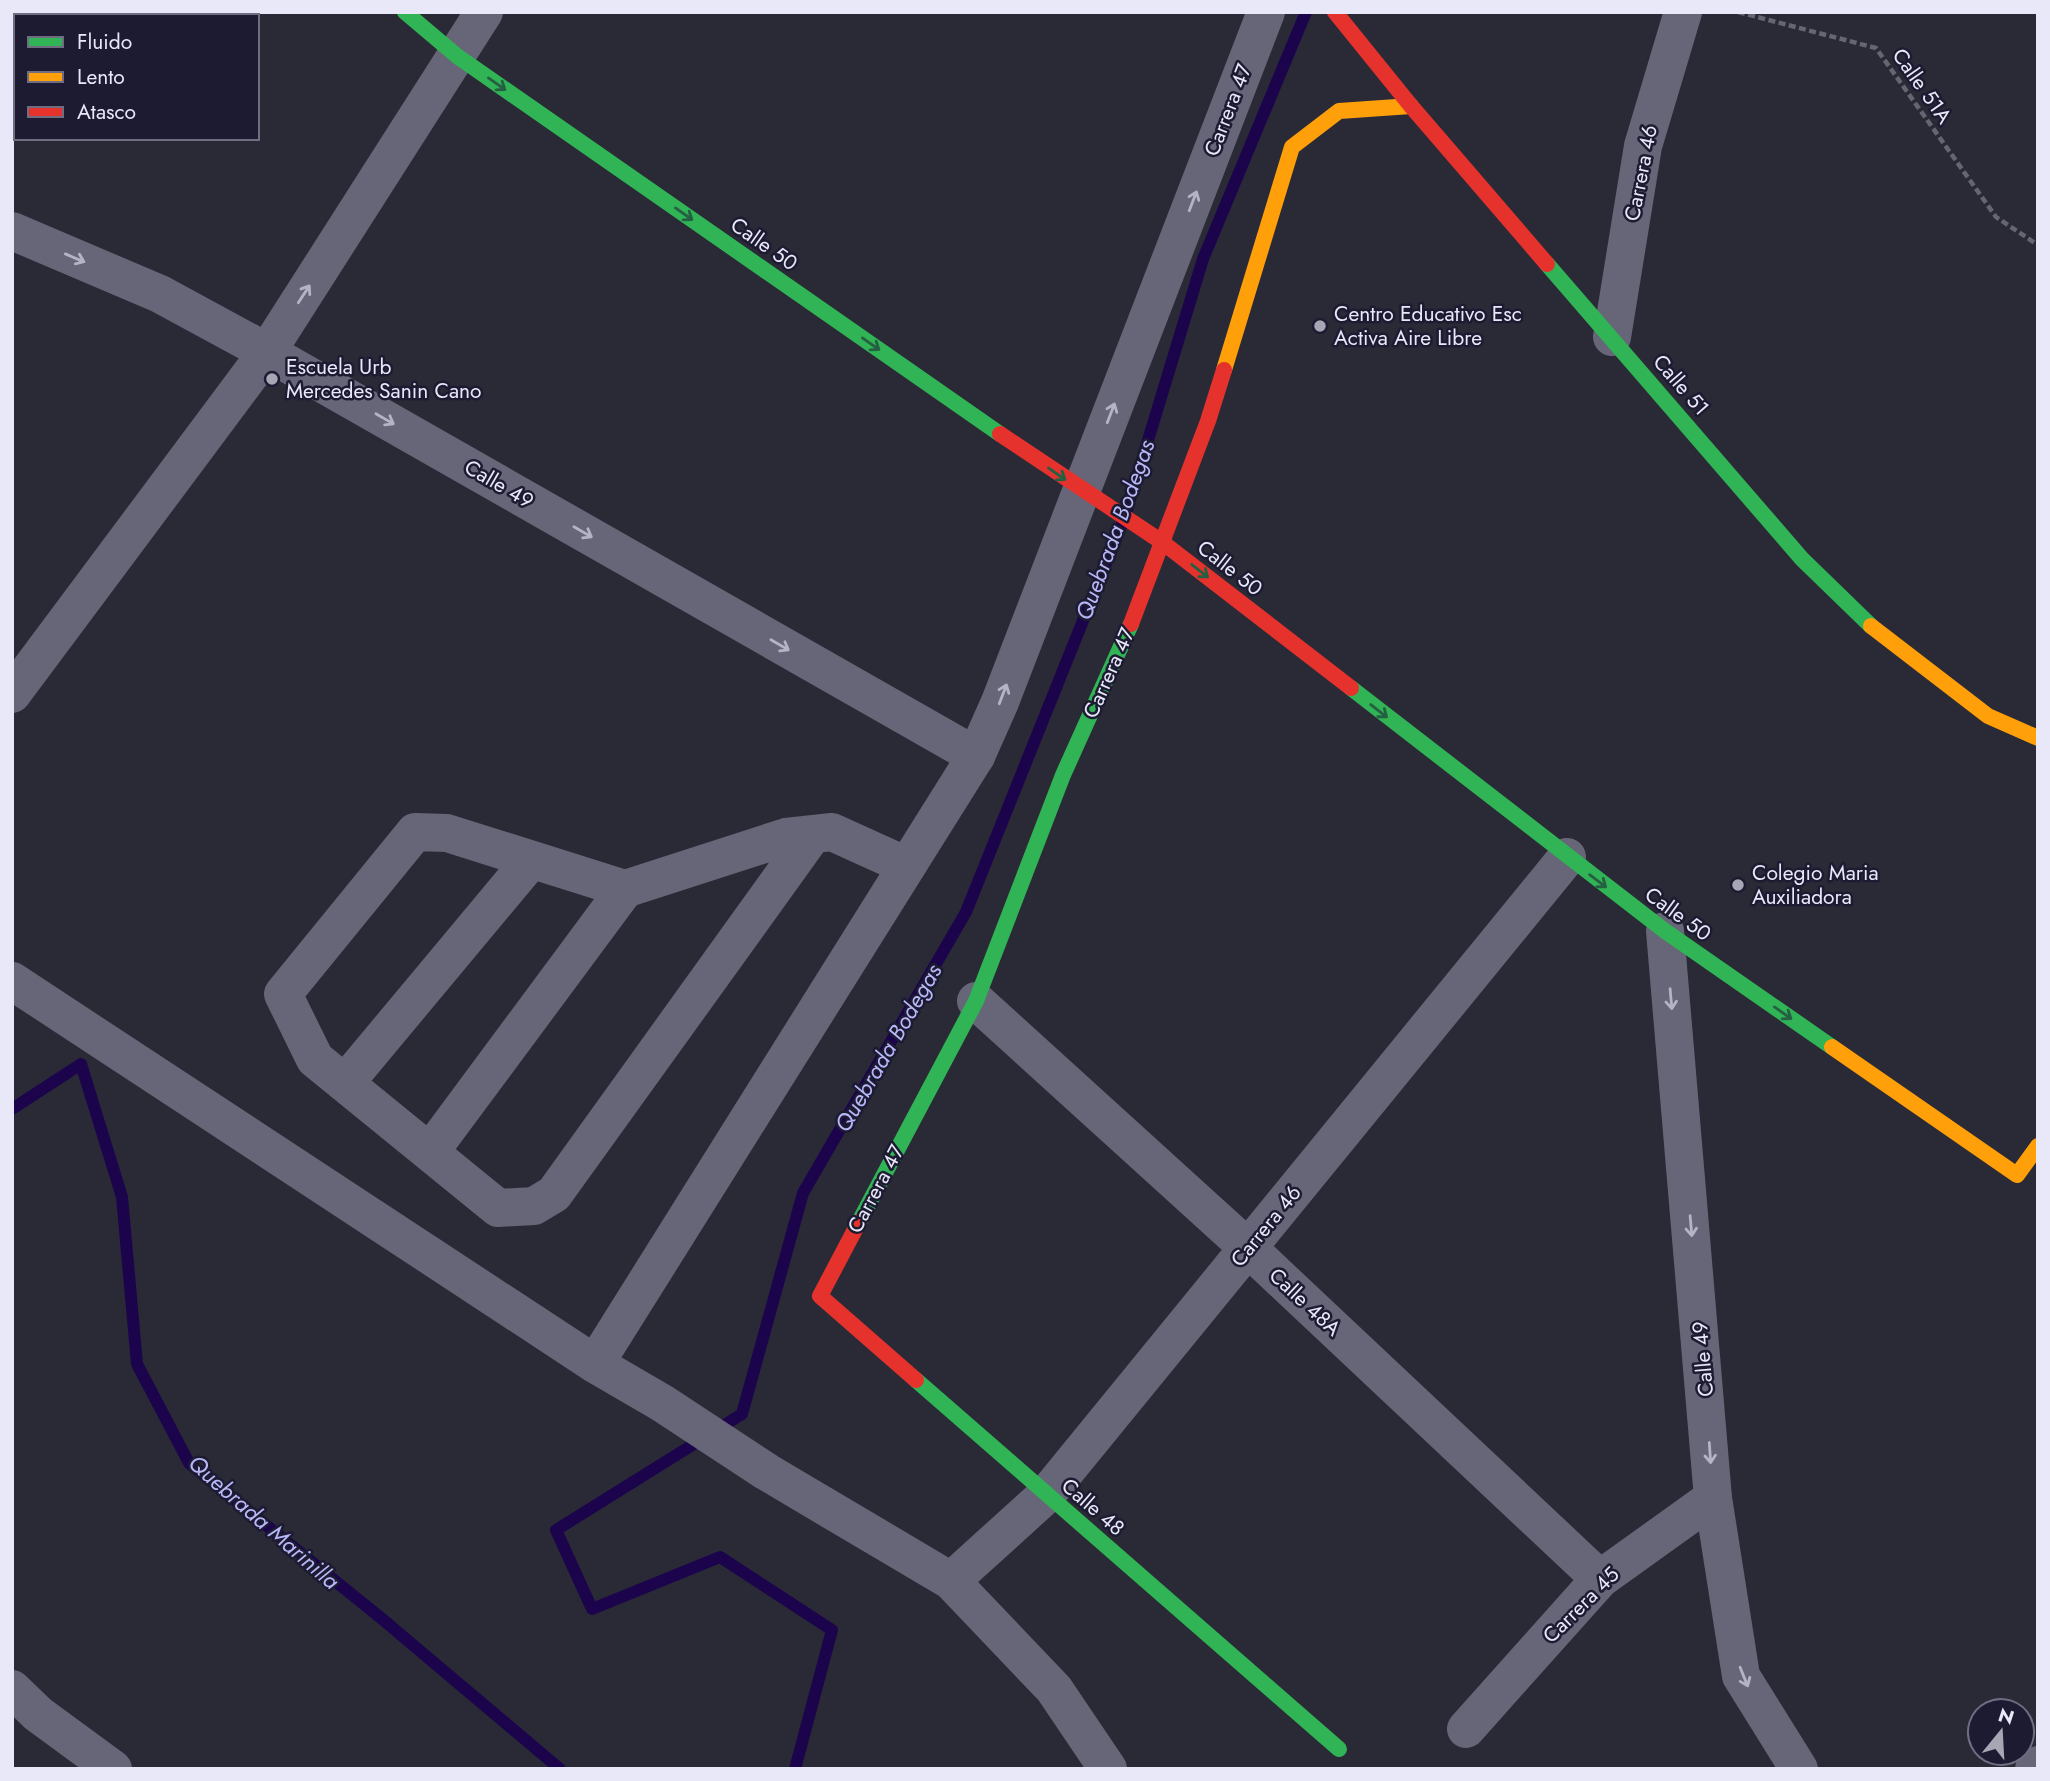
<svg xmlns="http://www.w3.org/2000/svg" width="2050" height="1781" viewBox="0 0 2050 1781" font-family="Jost,sans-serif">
<rect width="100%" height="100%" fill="#2a2a37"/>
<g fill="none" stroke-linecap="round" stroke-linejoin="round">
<!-- stream -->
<g stroke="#1b044c" stroke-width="12">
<polyline points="12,1109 81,1064 122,1197 137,1364 189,1463 381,1618 560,1769"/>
<polyline points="795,1769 832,1630 720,1557 592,1609 556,1530 742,1414 803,1193 966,912 1125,516 1203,259 1306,12"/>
</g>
<!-- path -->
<polyline stroke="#666673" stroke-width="4.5" stroke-dasharray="7 3.5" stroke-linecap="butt" points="1738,12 1876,48 1996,217 2038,245"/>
<!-- street -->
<g stroke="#666678" stroke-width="38">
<polyline points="12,231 160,294 267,352 976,756"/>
<polyline points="1612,337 1643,146 1683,12"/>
<polyline points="12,694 267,352 484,12"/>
<polyline points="813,834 554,1194 534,1206 498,1208 315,1059 283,994 415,832 447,833 625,889 786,837 832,832 907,866"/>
<polyline points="1665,931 1713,1498 1741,1676 1799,1769"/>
<polyline points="12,981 595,1364 662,1403 767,1472 951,1581 1054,1689 1108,1769"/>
<polyline points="976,1001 1248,1248 1600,1579"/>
<polyline points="345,1083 531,860"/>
<polyline points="430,1152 625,889"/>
<polyline points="595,1364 976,756 1000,702 1266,12"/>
<polyline points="951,1581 1047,1494 1567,857"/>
<polyline points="12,1689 38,1714 113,1769"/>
<polyline points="1466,1729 1600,1579 1713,1498"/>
<polyline points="2034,1769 2038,1765"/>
</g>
<!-- fast -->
<g stroke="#30b455" stroke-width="16">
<polyline points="405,12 457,56 1000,434"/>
<polyline points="1547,264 1802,559 1871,626"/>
<polyline points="1351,688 1665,931 1832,1047"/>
<polyline points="859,1222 976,1001 1063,775 1131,624"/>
<polyline points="916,1380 1339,1749"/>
</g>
<!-- slow -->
<g stroke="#ff9f0a" stroke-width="16">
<polyline points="1224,370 1292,147 1339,111 1411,106"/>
<polyline points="1871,626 1988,716 2038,738"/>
<polyline points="1832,1047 2017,1175 2038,1146"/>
</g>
<!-- jam -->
<g stroke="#e5322d" stroke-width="16">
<polyline points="1335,12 1411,106 1547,264"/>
<polyline points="1000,434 1162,542 1351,688"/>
<polyline points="1131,624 1208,421 1224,370"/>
<polyline points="859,1222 820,1296 916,1380"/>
</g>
</g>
<!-- one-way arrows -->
<defs><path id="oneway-shaft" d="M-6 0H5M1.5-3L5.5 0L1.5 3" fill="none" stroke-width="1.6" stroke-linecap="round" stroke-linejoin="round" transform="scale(1.75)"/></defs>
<g stroke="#256042">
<use href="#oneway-shaft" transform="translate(497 84) rotate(35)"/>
<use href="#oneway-shaft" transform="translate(684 214) rotate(35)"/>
<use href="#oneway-shaft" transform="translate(871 344) rotate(35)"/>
<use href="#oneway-shaft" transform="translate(1057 474) rotate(35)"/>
<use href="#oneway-shaft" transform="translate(1200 571) rotate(38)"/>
<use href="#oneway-shaft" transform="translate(1379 711) rotate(38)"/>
<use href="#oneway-shaft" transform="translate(1598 881) rotate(37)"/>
<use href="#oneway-shaft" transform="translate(1783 1013) rotate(35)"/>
</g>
<g stroke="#b4b4c5">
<use href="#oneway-shaft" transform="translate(1193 201) rotate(-69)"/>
<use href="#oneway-shaft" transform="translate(75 258) rotate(23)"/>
<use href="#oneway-shaft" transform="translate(304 294) rotate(-57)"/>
<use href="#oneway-shaft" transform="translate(1111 413) rotate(-69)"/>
<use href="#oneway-shaft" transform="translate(385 419) rotate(30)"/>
<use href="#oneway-shaft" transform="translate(583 532) rotate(30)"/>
<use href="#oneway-shaft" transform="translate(780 645) rotate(30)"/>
<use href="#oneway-shaft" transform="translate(1003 694) rotate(-69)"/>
<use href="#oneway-shaft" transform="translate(1671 999) rotate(85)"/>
<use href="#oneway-shaft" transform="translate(1691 1226) rotate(85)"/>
<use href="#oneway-shaft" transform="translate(1710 1453) rotate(86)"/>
<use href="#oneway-shaft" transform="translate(1744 1677) rotate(68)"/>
</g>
<!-- markers -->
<g fill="#a6a6b5" stroke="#1c1b32" stroke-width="2.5">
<circle cx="1320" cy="326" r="7"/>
<circle cx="272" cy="379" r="7"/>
<circle cx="1738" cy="885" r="7"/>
</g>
<g text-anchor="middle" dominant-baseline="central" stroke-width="5" stroke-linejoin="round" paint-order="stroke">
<!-- street labels -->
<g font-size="21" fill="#e8e8f9" stroke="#1c1b32">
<text transform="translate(1922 86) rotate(55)">Calle 51A</text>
<text transform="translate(1228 110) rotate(-69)">Carrera 47</text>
<text transform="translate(1641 173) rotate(-79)">Carrera 46</text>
<text transform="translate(764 244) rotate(35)">Calle 50</text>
<text transform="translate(1681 385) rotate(49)">Calle 51</text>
<text transform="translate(499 484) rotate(30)">Calle 49</text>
<text transform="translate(1230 568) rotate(38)">Calle 50</text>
<text transform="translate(1109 673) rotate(-66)">Carrera 47</text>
<text transform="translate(1678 914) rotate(36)">Calle 50</text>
<text transform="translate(876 1189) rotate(-62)">Carrera 47</text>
<text transform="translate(1266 1226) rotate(-51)">Carrera 46</text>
<text transform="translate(1305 1302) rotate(43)">Calle 48A</text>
<text transform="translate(1703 1359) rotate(-95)">Calle 49</text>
<text transform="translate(1093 1507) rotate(41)">Calle 48</text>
<text transform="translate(1581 1605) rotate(-45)">Carrera 45</text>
</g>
<!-- poi labels -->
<g font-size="21" fill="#e8e8f9" stroke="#1c1b32" text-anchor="start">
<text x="1334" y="314">Centro Educativo Esc<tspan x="1334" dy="24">Activa Aire Libre</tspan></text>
<text x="286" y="367">Escuela Urb<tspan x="286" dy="24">Mercedes Sanin Cano</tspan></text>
<text x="1752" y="873">Colegio Maria<tspan x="1752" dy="24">Auxiliadora</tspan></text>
</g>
<!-- water labels -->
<g font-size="23" font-style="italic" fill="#b8b7f8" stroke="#1c1b32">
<text transform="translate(1115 530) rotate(-70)">Quebrada Bodegas</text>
<text transform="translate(888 1048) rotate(-60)">Quebrada Bodegas</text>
<text transform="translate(264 1522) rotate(41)">Quebrada Marinilla</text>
</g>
</g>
<!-- border -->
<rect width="2050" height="1781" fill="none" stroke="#e8e8f9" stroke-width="28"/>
<!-- legend -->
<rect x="14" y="14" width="245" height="126" fill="#1c1b32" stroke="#6e6d82" stroke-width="2"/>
<rect x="28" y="37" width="35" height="10" fill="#30b455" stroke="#6e6d82" stroke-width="2"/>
<text x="77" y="49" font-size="21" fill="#e8e8f9">Fluido</text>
<rect x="28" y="72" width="35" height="10" fill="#ff9f0a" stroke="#6e6d82" stroke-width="2"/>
<text x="77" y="84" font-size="21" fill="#e8e8f9">Lento</text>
<rect x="28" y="107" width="35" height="10" fill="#e5322d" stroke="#6e6d82" stroke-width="2"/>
<text x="77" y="119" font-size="21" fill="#e8e8f9">Atasco</text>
<!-- north arrow -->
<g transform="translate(2001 1732) rotate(18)"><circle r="33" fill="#1c1b32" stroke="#6e6d82" stroke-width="2"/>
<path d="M0-5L12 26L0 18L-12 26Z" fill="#a6a6b5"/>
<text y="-10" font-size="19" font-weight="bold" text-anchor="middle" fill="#e8e8f9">N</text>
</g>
</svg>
